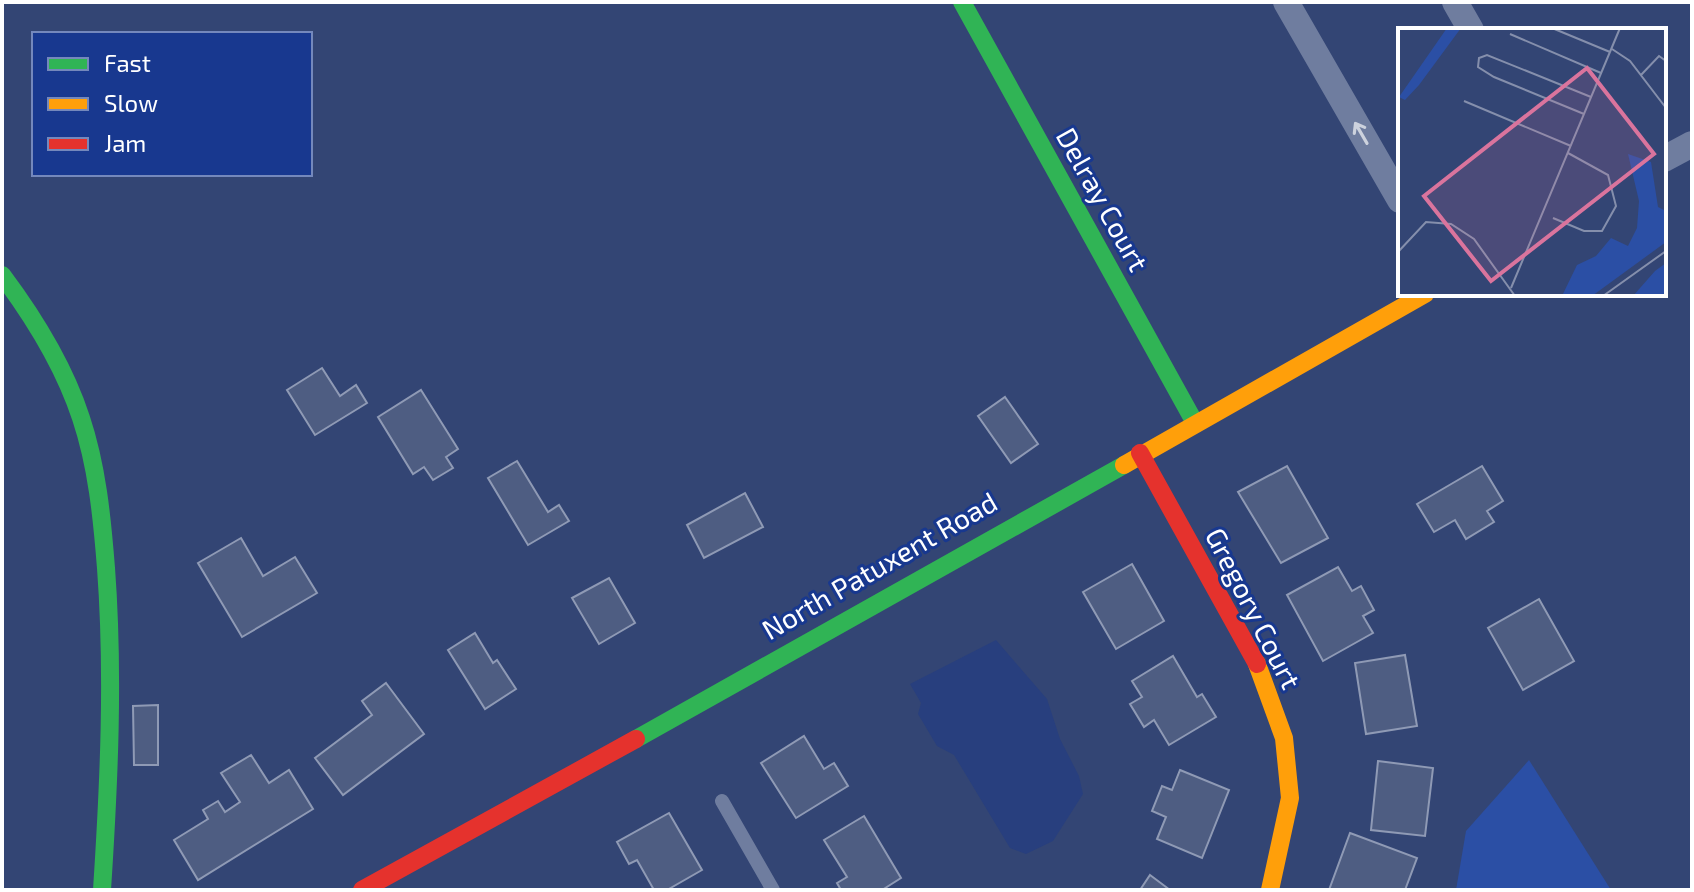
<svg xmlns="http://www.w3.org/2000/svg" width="1694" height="892" viewBox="0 0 1694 892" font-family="'Exo 2',sans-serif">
<rect width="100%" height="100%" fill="#334574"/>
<!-- green -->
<polygon fill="#2b4fa5" points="1529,760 1611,890 1456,890 1466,831"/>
<!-- water -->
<polygon fill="#283f7e" points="996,640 1047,699 1060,739 1079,776 1083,794 1053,841 1026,854 1010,848 954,755 937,746 918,714 921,703 910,684"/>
<!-- building -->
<g fill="#4e5d82" stroke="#8f9ab5" stroke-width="2">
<polygon points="322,368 340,396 356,385 367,403 315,435 287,390"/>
<polygon points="421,390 458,449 446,457 453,468 433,480 424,467 413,474 378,417"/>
<polygon points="1005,397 1038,444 1011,463 978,416"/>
<polygon points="517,461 548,512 559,505 569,521 528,545 488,478"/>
<polygon points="1287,466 1328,538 1281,563 1238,492"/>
<polygon points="1482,466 1503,501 1487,511 1494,522 1466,539 1455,520 1434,532 1417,504"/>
<polygon points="745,493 763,527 704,558 687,525"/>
<polygon points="241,538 263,576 295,557 317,593 242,637 198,563"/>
<polygon points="1132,564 1164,621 1116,649 1083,592"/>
<polygon points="1338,567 1352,591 1361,586 1374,610 1363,616 1373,633 1323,661 1287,595"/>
<polygon points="609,578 635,623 599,644 572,598"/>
<polygon points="1539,599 1574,661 1523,690 1488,628"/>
<polygon points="475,633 493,663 497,660 516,689 485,709 448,650"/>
<polygon points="1405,655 1417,726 1366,734 1355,663"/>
<polygon points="1173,656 1197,697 1202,694 1216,717 1169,745 1154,720 1144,727 1130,704 1142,697 1132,681"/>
<polygon points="386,683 424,734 343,795 315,758 372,715 362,701"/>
<polygon points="158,705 158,765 134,765 133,706"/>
<polygon points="804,736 824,769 834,763 848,786 796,818 761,763"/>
<polygon points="251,755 269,783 289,770 313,809 198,880 174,840 208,819 203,810 218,801 225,812 240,802 221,773"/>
<polygon points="1378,761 1433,768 1425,836 1371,830"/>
<polygon points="1180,770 1229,790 1202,858 1157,839 1166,817 1152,811 1162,786 1172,790"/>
<polygon points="669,813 702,870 667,890 654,890 637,860 629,864 617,842"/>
<polygon points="864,816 901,878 882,890 841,890 837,883 847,877 824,840"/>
<polygon points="1350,833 1417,858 1405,890 1329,890"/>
<polygon points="1150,875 1170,890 1140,890"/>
</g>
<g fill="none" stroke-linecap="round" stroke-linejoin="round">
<!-- lane -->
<polyline stroke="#6f7d9f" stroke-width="14" points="722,801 773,890"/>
<!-- street -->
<g stroke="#6f7d9f" stroke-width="26">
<polyline points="1286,2 1400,200"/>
<polyline points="1455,2 1471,30"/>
<polyline points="1664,159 1692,144"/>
</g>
<!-- fast -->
<g stroke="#30b455" stroke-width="18">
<polyline points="962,2 1195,423"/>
<path d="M2 275C35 319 64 366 81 418 97 466 102 517 106 568 114 675 109 783 102 890"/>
<polyline points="636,739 1124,465"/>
</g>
<!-- slow -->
<g stroke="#ff9f0a" stroke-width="18">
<polyline points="1124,465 1425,294"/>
<polyline points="1257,664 1284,738 1290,798 1270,890"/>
</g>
<!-- jam -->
<g stroke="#e5322d" stroke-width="18">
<polyline points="1140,453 1257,664"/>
<polyline points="362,890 636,739"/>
</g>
</g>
<!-- one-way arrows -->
<defs><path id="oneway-shaft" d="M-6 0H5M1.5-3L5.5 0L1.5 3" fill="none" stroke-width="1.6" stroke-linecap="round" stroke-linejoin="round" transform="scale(2)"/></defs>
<use stroke="#cdd2dd" href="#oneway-shaft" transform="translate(1361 133) rotate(-120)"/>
<g text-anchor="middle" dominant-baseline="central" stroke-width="6" stroke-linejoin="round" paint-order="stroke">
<!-- street labels -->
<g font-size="28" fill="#fff" stroke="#18388f">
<text transform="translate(1103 199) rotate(61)">Delray Court</text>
<text transform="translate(879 565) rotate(-30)">North Patuxent Road</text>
<text transform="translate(1254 608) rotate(63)">Gregory Court</text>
</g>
</g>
<!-- overview -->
<g transform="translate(1398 28)">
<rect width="268" height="268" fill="#334574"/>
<path d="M49 0H63L21 57 7 72 1 69ZM230 126 253 134 260 179 268 183V214L194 268H164L179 237 198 228 213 210 230 218 239 200 241 173ZM268 235V268H235L257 243Z" fill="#2b4fa5"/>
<path fill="none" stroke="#858fac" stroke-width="2" d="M154 0 212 24M112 6 203 45M214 21 232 33 268 80M243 47 261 28 268 33M66 73 173 118M186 86 96 49 80 39 81 30 89 27 193 69M155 190 186 203H204L218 178 210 147 170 125M0 224 28 194 53 196 76 211 117 268M113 260 222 0M205 268 268 223"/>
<path fill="#da749d" fill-opacity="0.15" stroke="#da749d" stroke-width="4" d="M189 40 256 126 93 253 26 168Z"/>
<rect width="268" height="268" fill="none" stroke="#fff" stroke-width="4"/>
</g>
<!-- border -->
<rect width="1694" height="892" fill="none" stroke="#ffffff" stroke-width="8"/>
<!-- legend -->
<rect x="32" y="32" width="280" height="144" fill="#18388f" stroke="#7488bc" stroke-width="2"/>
<rect x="48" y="58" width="40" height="12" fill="#30b455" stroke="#7488bc" stroke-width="2"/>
<text x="104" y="72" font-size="24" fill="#ffffff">Fast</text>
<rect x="48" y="98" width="40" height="12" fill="#ff9f0a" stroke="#7488bc" stroke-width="2"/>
<text x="104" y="112" font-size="24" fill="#ffffff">Slow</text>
<rect x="48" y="138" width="40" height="12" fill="#e5322d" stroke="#7488bc" stroke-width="2"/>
<text x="104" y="152" font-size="24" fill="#ffffff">Jam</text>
</svg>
